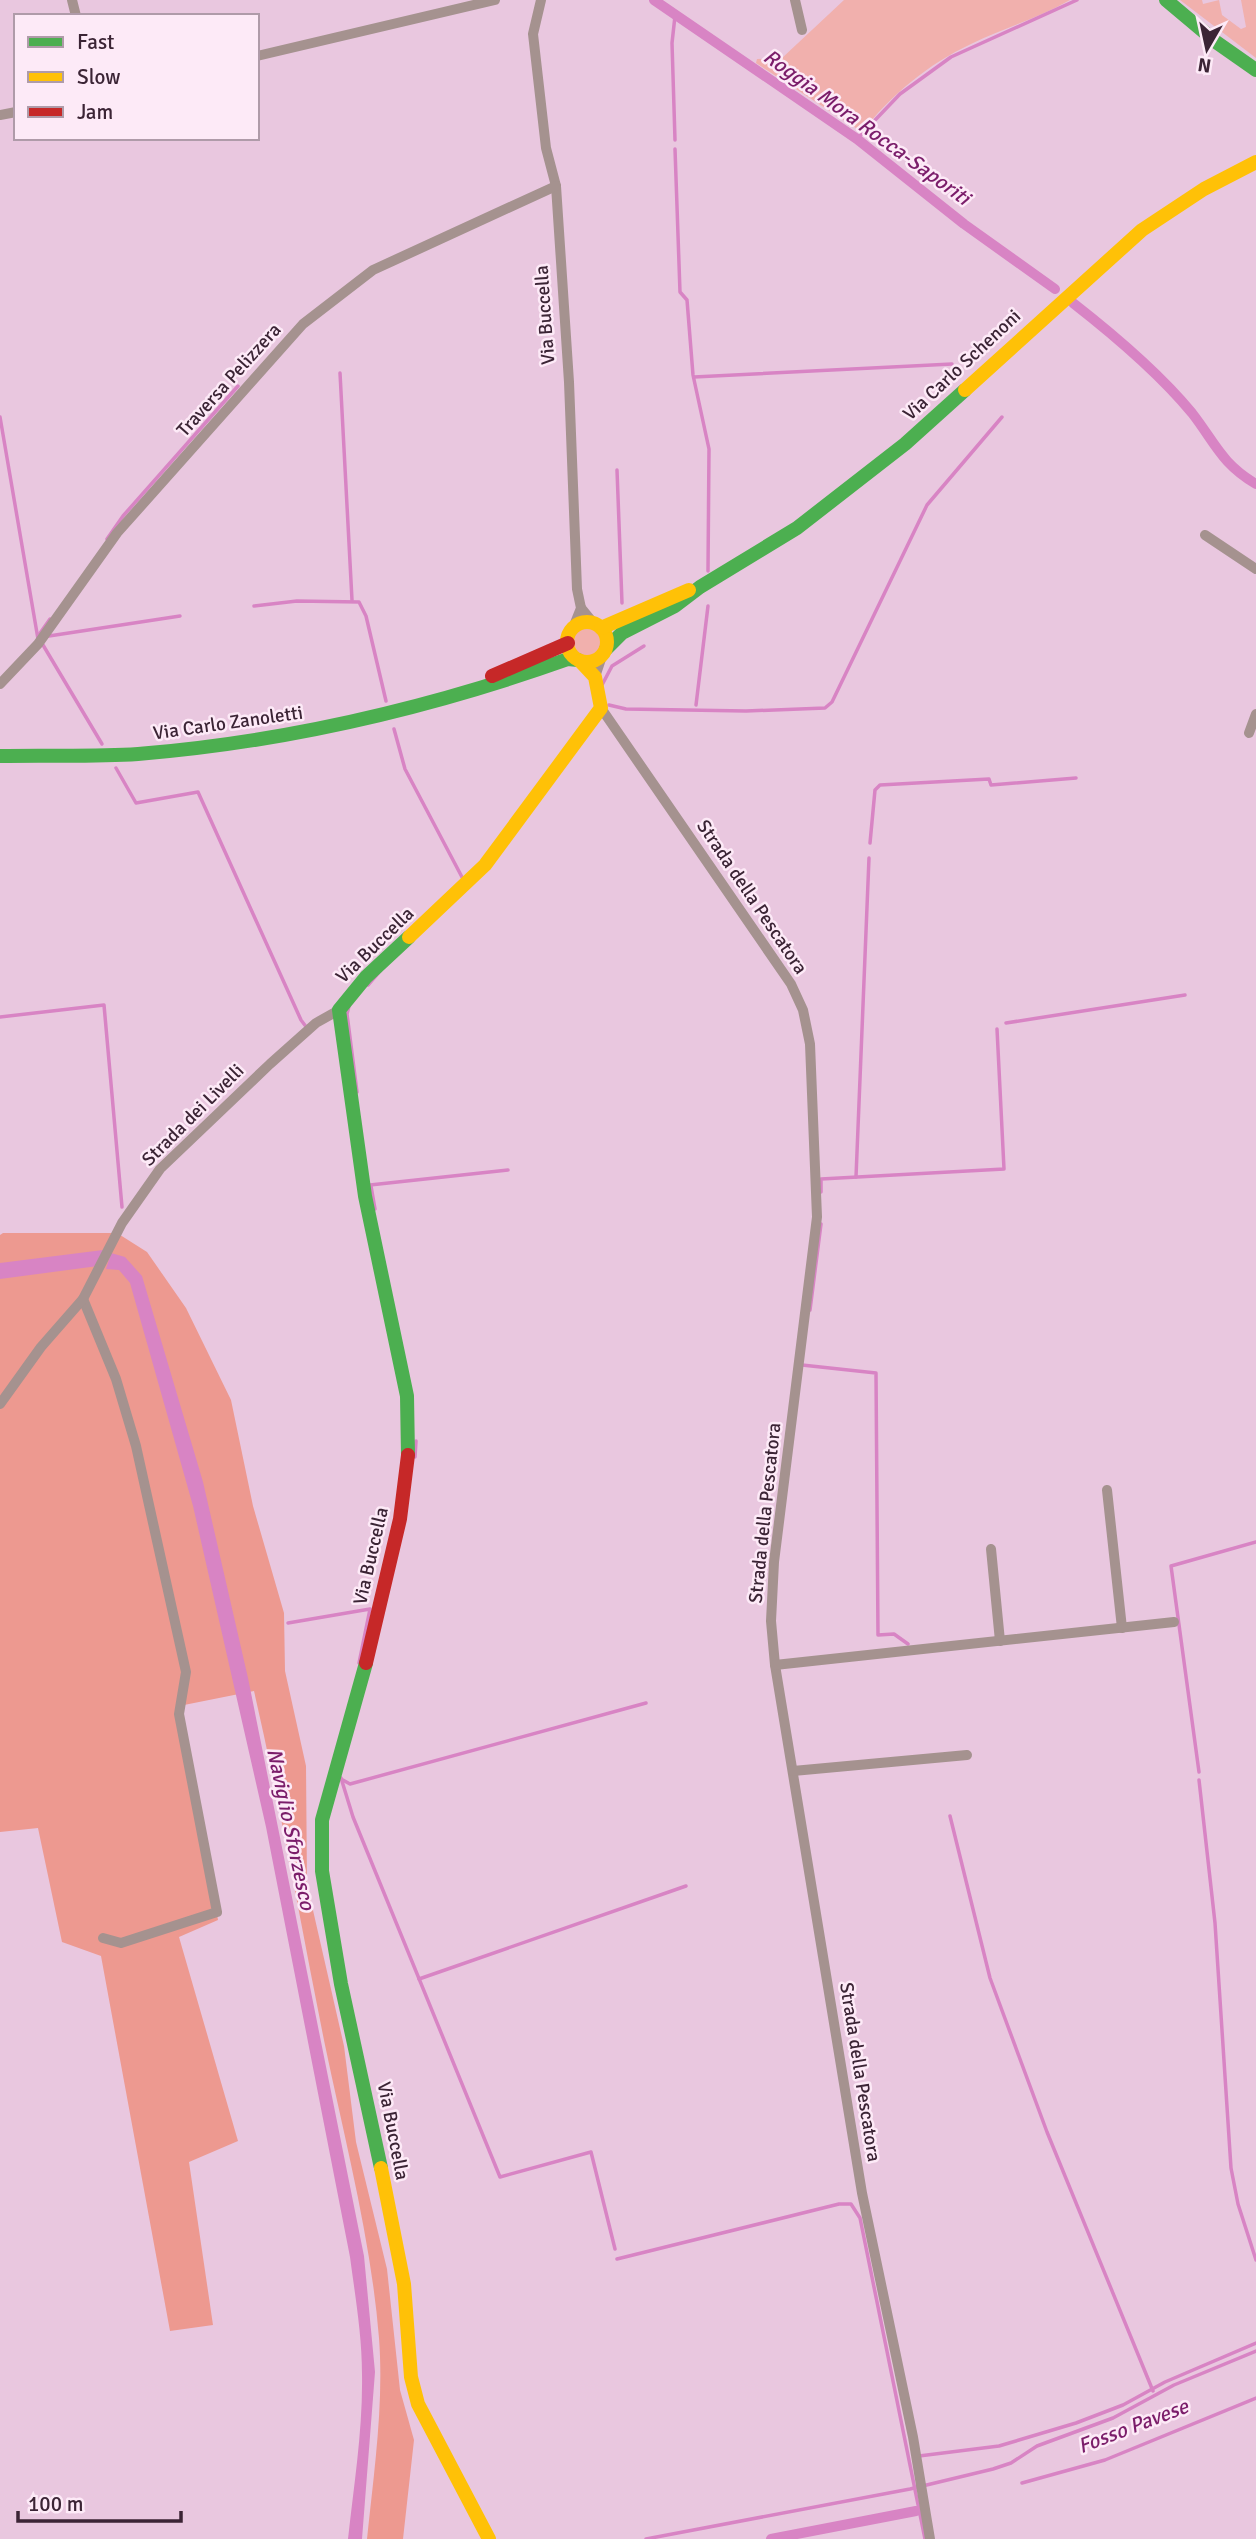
<svg xmlns="http://www.w3.org/2000/svg" width="1256" height="2539" viewBox="0 0 1256 2539" font-family="Signika,sans-serif">
<rect width="100%" height="100%" fill="#e9c7df"/>
<!-- green -->
<g fill="#f1b0ad">
<path d="M844 0H1070C1039 18 1004 28 971 44 928 64 891 95 862 132L756 63 757 59 782 58Z"/>
<polygon points="1180,0 1202,0 1203,4 1219,0 1222,15 1241,29 1246,27 1241,0 1256,0 1256,58"/>
<circle cx="587" cy="642" r="14"/>
</g>
<!-- forest -->
<path fill="#ed9990" d="M3 1233H117L147 1252 186 1308 231 1400 253 1506 284 1613 285 1671 306 1766 307 1884 344 2046 356 2142 387 2269 400 2390 414 2440 403 2539H367C374 2473 384 2403 379 2338 371 2239 345 2141 325 2045 301 1927 281 1808 254 1691L179 1706 218 1920 179 1937 238 2141 189 2162 213 2325 170 2331 101 1956 62 1942 38 1828 0 1832V1235Z"/>
<!-- water -->
<g fill="#d884c4">
<polygon points="103,1250 98,1266 0,1279 0,1263"/>
<path d="M111 1253 125 1257 142 1276 203 1482 248 1678 364 2256 375 2372 362 2539H348C354 2484 363 2429 362 2374 362 2335 355 2295 350 2257L266 1827 193 1506 130 1283 119 1270 106 1269Z"/>
</g>
<g fill="none" stroke-linecap="round" stroke-linejoin="round">
<!-- stream -->
<g stroke="#d884c4" stroke-width="3.5">
<polyline points="675,16 672,43 675,140"/>
<polyline points="857,139 900,94 951,57 1077,0"/>
<polyline points="675,149 680,292 687,300 693,375 709,449 708,571"/>
<polyline points="340,373 352,600"/>
<polyline points="694,377 952,364"/>
<polyline points="0,417 38,639"/>
<polyline points="617,470 622,603"/>
<polyline points="107,539 123,516 238,386"/>
<polyline points="254,606 297,601 359,602 366,616 386,701"/>
<polyline points="38,636 50,619"/>
<polyline points="49,636 180,616"/>
<polyline points="43,645 102,744"/>
<polyline points="602,685 612,666 644,646"/>
<polyline points="609,705 626,709 746,711 825,708 832,702 927,505 1002,417"/>
<polyline points="696,705 708,606"/>
<polyline points="394,729 405,769 463,879"/>
<polyline points="116,768 136,803 198,792 301,1020 307,1028"/>
<polyline points="870,843 875,790 880,785 989,779 991,785 1076,778"/>
<polyline points="368,985 380,971"/>
<polyline points="349,1006 347,1014 357,1092"/>
<polyline points="0,1017 104,1005 122,1207"/>
<polyline points="1006,1023 1185,995"/>
<polyline points="856,1177 869,858"/>
<polyline points="370,1185 508,1170"/>
<polyline points="371,1186 375,1209"/>
<polyline points="821,1192 821,1179 1004,1169 997,1029"/>
<polyline points="810,1310 821,1224"/>
<polyline points="802,1365 876,1373 878,1635 894,1634 908,1644"/>
<polyline points="415,1457 416,1441"/>
<polyline points="288,1623 370,1609 359,1663"/>
<polyline points="1199,1772 1171,1566 1256,1542"/>
<polyline points="341,1778 353,1817 500,2177 591,2152 615,2249"/>
<polyline points="341,1779 350,1784 646,1703"/>
<polyline points="1199,1780 1215,1923 1231,2168 1238,2204 1256,2260"/>
<polyline points="950,1816 990,1978 1047,2132 1153,2391"/>
<polyline points="419,1979 686,1886"/>
<polyline points="617,2259 839,2204 851,2204 860,2218 925,2539"/>
<polyline points="919,2456 999,2446 1076,2423 1123,2405 1165,2382 1256,2343"/>
<polyline points="1022,2483 1105,2460 1256,2398"/>
<polyline points="646,2539 910,2489 993,2469 1011,2463 1037,2446 1113,2418 1174,2385 1256,2351"/>
</g>
<!-- canal -->
<g stroke="#d884c4" stroke-width="10">
<polyline points="654,0 857,139 964,224 1055,289"/>
<path d="M1073 303C1114 335 1159 373 1192 413 1216 444 1221 463 1256 484"/>
<polyline points="771,2539 916,2511"/>
</g>
<!-- street -->
<g stroke="#a5928f" stroke-width="10">
<polyline points="72,0 76,16"/>
<polyline points="541,0 533,34 546,148 556,186 569,382 577,589 581,608 573,628"/>
<polyline points="795,0 802,30"/>
<polyline points="257,56 495,0"/>
<polyline points="0,115 16,112"/>
<polyline points="1205,535 1256,569"/>
<polyline points="581,608 594,624"/>
<polyline points="595,677 602,656"/>
<polyline points="0,684 38,644 117,533 303,324 373,270 556,186"/>
<polyline points="601,708 791,984 803,1010 810,1044 817,1217 774,1562 771,1621 775,1665 862,2193 913,2437 930,2539"/>
<polyline points="1249,733 1256,714"/>
<polyline points="83,1299 116,1379 136,1446 186,1672 179,1714 217,1912 121,1943 103,1938"/>
<polyline points="0,1404 41,1347 83,1299 122,1223 160,1169 270,1064 316,1023 339,1010"/>
<polyline points="1107,1490 1122,1628"/>
<polyline points="991,1549 1000,1641"/>
<polyline points="775,1665 1174,1622"/>
<polyline points="793,1771 967,1755"/>
</g>
<!-- fast -->
<g stroke="#4caf50" stroke-width="14">
<polyline points="1166,0 1216,42 1256,70"/>
<polyline points="606,649 622,633 675,606 700,587 797,528 905,444 965,390"/>
<path d="M0 756C46 755 93 757 138 754 285 742 430 708 568 659L578 660"/>
<polyline points="408,1455 407,1396 365,1196 339,1010 366,977 409,937"/>
<polyline points="366,1663 322,1820 322,1871 341,1984 381,2168"/>
</g>
<!-- slow -->
<g stroke="#ffc107" stroke-width="14">
<polyline points="965,390 1142,230 1204,189 1256,162"/>
<circle cx="587" cy="642" r="20"/>
<polyline points="601,628 689,590"/>
<polyline points="409,937 485,865 601,708 595,677 580,661"/>
<polyline points="381,2168 404,2284 411,2377 418,2404 489,2539"/>
</g>
<!-- jam -->
<g stroke="#c62828" stroke-width="14">
<polyline points="492,676 568,643"/>
<polyline points="366,1663 400,1519 408,1455"/>
</g>
</g>
<g text-anchor="middle" dominant-baseline="central" stroke-width="5" stroke-linejoin="round" paint-order="stroke">
<!-- street labels -->
<g font-size="19" fill="#3b2435" stroke="#fdeaf7">
<text transform="translate(545 315) rotate(-94)">Via Buccella</text>
<text transform="translate(962 365) rotate(-43)">Via Carlo Schenoni</text>
<text transform="translate(229 380) rotate(-48)">Traversa Pelizzera</text>
<text transform="translate(228 723) rotate(-8)">Via Carlo Zanoletti</text>
<text transform="translate(752 897) rotate(56)">Strada della Pescatora</text>
<text transform="translate(375 945) rotate(-44)">Via Buccella</text>
<text transform="translate(193 1115) rotate(-45)">Strada dei Livelli</text>
<text transform="translate(765 1513) rotate(-84)">Strada della Pescatora</text>
<text transform="translate(371 1556) rotate(-77)">Via Buccella</text>
<text transform="translate(860 2072) rotate(81)">Strada della Pescatora</text>
<text transform="translate(393 2131) rotate(79)">Via Buccella</text>
</g>
<!-- water labels -->
<g font-size="21" font-style="italic" fill="#7b1d6a" stroke="#fdeaf7">
<text transform="translate(867 127) rotate(36)">Roggia Mora Rocca-Saporiti</text>
<text transform="translate(291 1829) rotate(78)">Naviglio Sforzesco</text>
<text transform="translate(1133 2426) rotate(-21)">Fosso Pavese</text>
</g>
</g>
<!-- legend -->
<rect x="14" y="14" width="245" height="126" fill="#fdeaf7" stroke="#af9ba9" stroke-width="2"/>
<rect x="28" y="37" width="35" height="10" fill="#4caf50" stroke="#af9ba9" stroke-width="2"/>
<text x="77" y="49" font-size="21" fill="#3b2435">Fast</text>
<rect x="28" y="72" width="35" height="10" fill="#ffc107" stroke="#af9ba9" stroke-width="2"/>
<text x="77" y="84" font-size="21" fill="#3b2435">Slow</text>
<rect x="28" y="107" width="35" height="10" fill="#c62828" stroke="#af9ba9" stroke-width="2"/>
<text x="77" y="119" font-size="21" fill="#3b2435">Jam</text>
<!-- north arrow -->
<g transform="translate(1207 49) rotate(189)" stroke="#fdeaf7" stroke-width="5" paint-order="stroke">
<path d="M0-5L12 26L0 18L-12 26Z" fill="#3b2435"/>
<text y="-10" font-size="19" font-weight="bold" text-anchor="middle" fill="#3b2435">N</text>
</g>
<!-- scale -->
<path d="M18 2511v10h163v-10" fill="none" stroke="#3b2435" stroke-width="3.5"/>
<text x="28" y="2511" font-size="21" fill="#3b2435" stroke="#fdeaf7" stroke-width="5" paint-order="stroke">100 m</text>
</svg>
